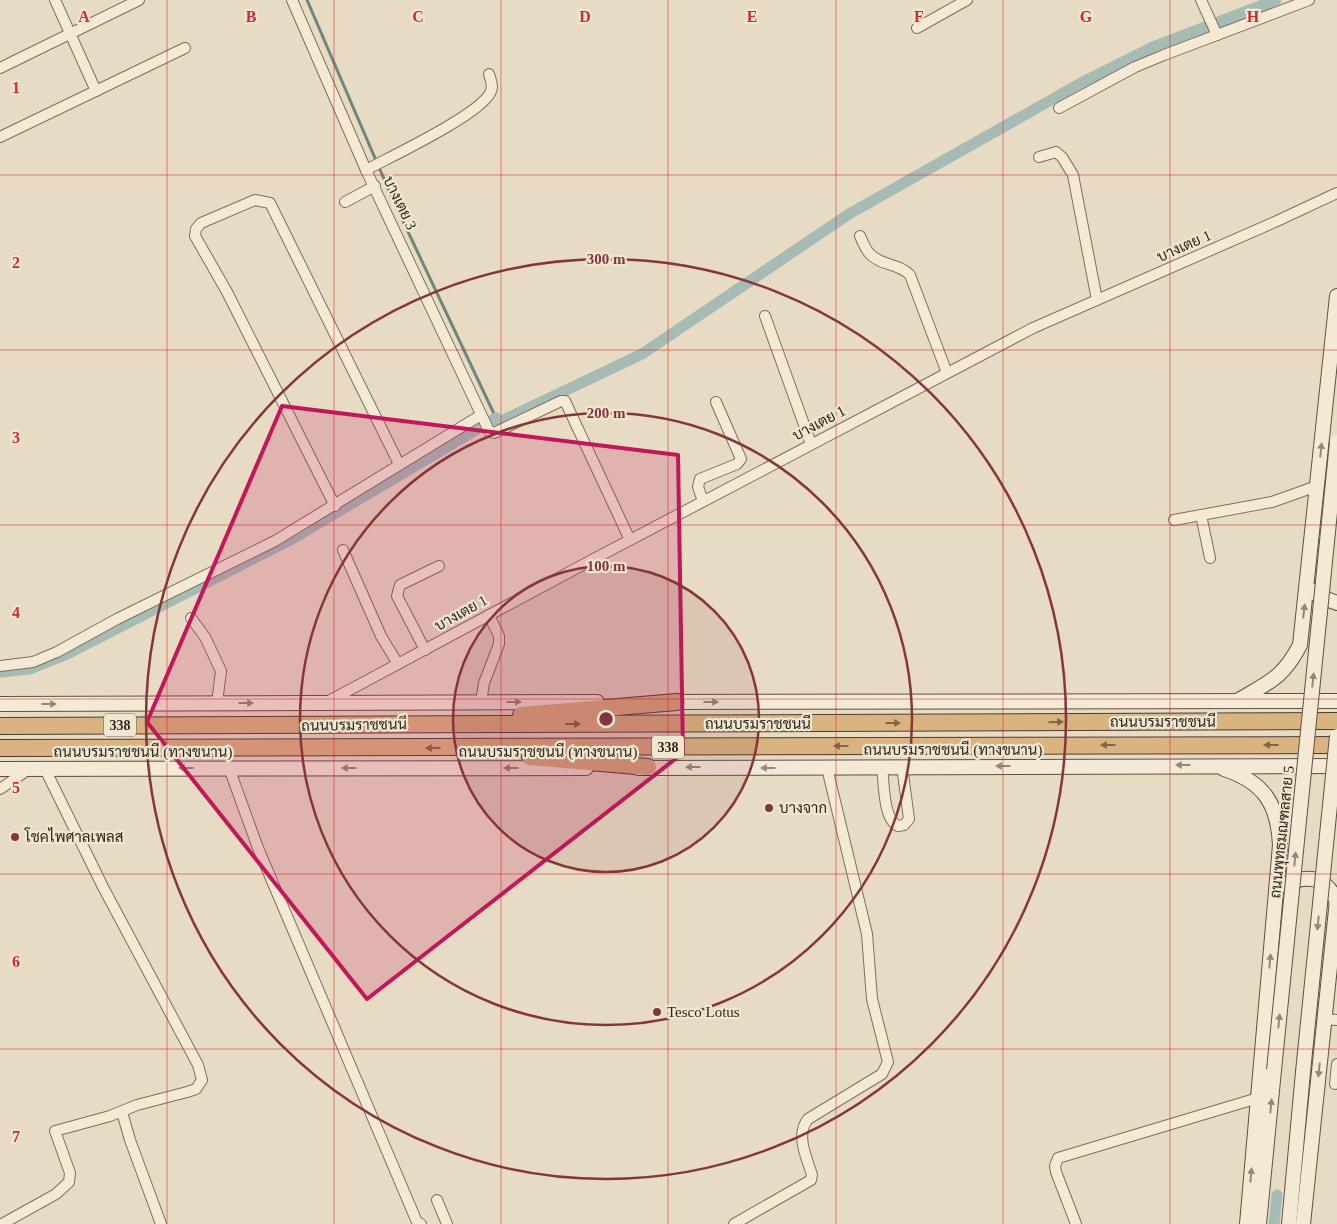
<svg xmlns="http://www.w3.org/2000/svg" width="1337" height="1224" viewBox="0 0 1337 1224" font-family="'Times New Roman',Sarabun,serif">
<rect width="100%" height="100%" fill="#e7dbc3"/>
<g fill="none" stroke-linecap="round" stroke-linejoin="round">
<!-- stream -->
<polyline stroke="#6d8780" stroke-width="3" points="307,0 393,200 496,418"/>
<!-- canal -->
<g stroke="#a5bbb3" stroke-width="11">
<polyline points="0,672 30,669 65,655 292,539 496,418 499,422 642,354 849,214 1081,83 1153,47 1276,0"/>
<polyline points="1274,1224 1277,1195"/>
</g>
<defs>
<g id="minor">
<polyline points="55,0 96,91"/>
<polyline points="292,0 366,170 489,431 494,433 561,401 565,401 630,540"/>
<polyline points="1201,0 1217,35"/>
<polyline points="917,28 967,0"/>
<polyline points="0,68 139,0"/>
<polyline points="1059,108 1135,67 1164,55 1309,0"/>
<polyline points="0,137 185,48"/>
<polyline points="1039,157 1056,152 1062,157 1073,175 1097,300"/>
<path d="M366 170C392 156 479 115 490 93 494 87 491 81 489 74"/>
<polyline points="345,202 375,186"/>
<path d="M860 236C863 242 865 249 870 254 881 266 899 263 910 275L947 373"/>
<polyline points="765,316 811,444"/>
<polyline points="703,501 698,487 700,479 737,464 741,459 716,402"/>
<polyline points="335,506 227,292 195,236 196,229 201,223 255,200 270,203 399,464"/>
<polyline points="1201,515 1210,558"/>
<polyline points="1174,520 1272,502 1317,486"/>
<polyline points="343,550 381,636 398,664"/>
<polyline points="191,618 205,637 221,671 217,703"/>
<polyline points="425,650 397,596 400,585 439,566"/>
<polyline points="0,666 33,662 57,652 117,619 275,541 481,415"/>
<polyline points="327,702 590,561 1033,328 1277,221 1337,193"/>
<polyline points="481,702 484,683 499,644 499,636 489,615"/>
<path d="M882 766C884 781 883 820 898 826L904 825 909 819 902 766"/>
<polyline points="229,768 258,848 417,1222 421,1224"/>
<polyline points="0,789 29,769"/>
<polyline points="1324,1019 1337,1020"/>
<polyline points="1335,1084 1337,1064"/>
<polyline points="122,1112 130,1140 161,1224"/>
<polyline points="437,1200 447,1224"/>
<polyline points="2,1224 56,1194 69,1182 70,1173 55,1131 110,1116 137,1105 187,1092 196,1089 202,1080 198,1065 103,887 45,769"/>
<path d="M734 1224 811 1180 812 1175C807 1158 795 1135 808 1119L882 1074 888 1062 872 999 867 934 827 768"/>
<polyline points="1076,1224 1056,1172 1055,1166 1058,1158 1258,1098"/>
</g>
<g id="secondary">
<polyline points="1315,591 1318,596 1337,603"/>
<path d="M1239 700C1269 682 1283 678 1300 645L1337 296"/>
<polyline points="666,702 1337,701"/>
<polyline points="0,704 597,702"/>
<polyline points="638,768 1337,766"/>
<polyline points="0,769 586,768"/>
<path d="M1224 769C1264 782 1278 804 1280 845L1247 1224"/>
<path d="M1284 885C1307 874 1326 876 1337 902"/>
<polyline points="1259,1224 1274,1070"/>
<polyline points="1289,1224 1303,1072"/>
<polyline points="1303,1224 1337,900"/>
</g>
<g id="trunk">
<polyline points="521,715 677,702"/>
<polyline points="0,726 1337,721"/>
<polyline points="0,748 1337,745"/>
<polyline points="530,757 648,767"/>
</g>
</defs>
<!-- minor casing -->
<use href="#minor" stroke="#7f6e5c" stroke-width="12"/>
<!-- secondary casing -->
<use href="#secondary" stroke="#614f40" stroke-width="16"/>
<!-- trunk casing -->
<use href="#trunk" stroke="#4d3d30" stroke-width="18"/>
<!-- minor -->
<use href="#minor" stroke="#f3e9d5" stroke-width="10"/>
<!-- secondary -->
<use href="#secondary" stroke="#f3e9d5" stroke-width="14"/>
<!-- trunk -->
<use href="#trunk" stroke="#d9b380" stroke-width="16"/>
<defs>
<g id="secondary-bridge">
<polyline points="1274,1070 1337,442"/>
<polyline points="1303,1072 1337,736"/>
</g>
</defs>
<!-- secondary-bridge casing -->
<use href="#secondary-bridge" stroke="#614f40" stroke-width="16" stroke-linecap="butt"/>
<!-- secondary-bridge -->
<use href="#secondary-bridge" stroke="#f3e9d5" stroke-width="14"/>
</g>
<!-- one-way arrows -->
<defs><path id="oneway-solid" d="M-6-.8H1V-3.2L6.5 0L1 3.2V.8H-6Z" transform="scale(1.25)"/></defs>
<g fill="#92887a">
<use href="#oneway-solid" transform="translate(1321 450) rotate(-84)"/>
<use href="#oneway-solid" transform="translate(1304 611) rotate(-83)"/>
<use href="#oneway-solid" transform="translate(1313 680) rotate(-84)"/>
<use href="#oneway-solid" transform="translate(514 702)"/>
<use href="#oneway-solid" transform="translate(711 702)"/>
<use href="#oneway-solid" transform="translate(246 703)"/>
<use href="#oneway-solid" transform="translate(49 704)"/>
<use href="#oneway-solid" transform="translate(1183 765) rotate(180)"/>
<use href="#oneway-solid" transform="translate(1003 766) rotate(180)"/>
<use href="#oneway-solid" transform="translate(693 767) rotate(-180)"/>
<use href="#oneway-solid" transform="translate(186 768) rotate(180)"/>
<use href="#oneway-solid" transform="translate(349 768) rotate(-180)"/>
<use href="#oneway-solid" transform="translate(511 768) rotate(-180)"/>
<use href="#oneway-solid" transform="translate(768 768) rotate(-180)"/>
<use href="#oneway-solid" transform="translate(1295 859) rotate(-84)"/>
<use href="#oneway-solid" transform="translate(1318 923) rotate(96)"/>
<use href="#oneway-solid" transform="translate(1270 961) rotate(-85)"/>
<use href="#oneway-solid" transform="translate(1279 1021) rotate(-84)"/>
<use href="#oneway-solid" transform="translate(1319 1070) rotate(96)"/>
<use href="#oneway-solid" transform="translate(1271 1106) rotate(-84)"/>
<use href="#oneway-solid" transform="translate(1251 1175) rotate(-85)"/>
</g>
<g fill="#7d664a">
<use href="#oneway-solid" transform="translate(1056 722) rotate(-1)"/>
<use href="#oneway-solid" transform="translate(893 723)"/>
<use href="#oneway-solid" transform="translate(573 724)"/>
<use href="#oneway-solid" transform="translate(1108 745) rotate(180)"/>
<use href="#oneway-solid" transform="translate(1271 745) rotate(180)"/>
<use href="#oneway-solid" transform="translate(841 746) rotate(180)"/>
<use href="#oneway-solid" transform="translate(433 748) rotate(179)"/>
</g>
<!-- marked area -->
<path fill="#c2185b" fill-opacity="0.2" stroke="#c2185b" stroke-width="4" stroke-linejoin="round" d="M282 406 678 455 683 753 367 999 147 722Z"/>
<!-- grid -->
<path fill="none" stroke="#d62828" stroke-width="1" stroke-opacity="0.55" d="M167 0V1224M334 0V1224M501 0V1224M668 0V1224M836 0V1224M1003 0V1224M1170 0V1224M0 175H1337M0 350H1337M0 525H1337M0 699H1337M0 874H1337M0 1049H1337"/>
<!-- distance rings -->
<circle cx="606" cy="719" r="153" fill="#863538" fill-opacity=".12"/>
<g fill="none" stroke="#863538" stroke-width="2.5">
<circle cx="606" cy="719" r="153"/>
<circle cx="606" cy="719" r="306"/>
<circle cx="606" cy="719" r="460"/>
</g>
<!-- markers -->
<g fill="#863538" stroke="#f0e6d2" stroke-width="2">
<circle cx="769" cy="808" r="5"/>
<circle cx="15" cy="837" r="5"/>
<circle cx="657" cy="1012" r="5"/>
</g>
<g text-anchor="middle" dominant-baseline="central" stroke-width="4.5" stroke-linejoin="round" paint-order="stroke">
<!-- shield labels -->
<g fill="#f0e6d2" stroke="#6a6054" stroke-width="1">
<rect x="104" y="713.5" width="32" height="23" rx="4"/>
<rect x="652" y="735.5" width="32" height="23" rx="4"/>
</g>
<g font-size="14" font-weight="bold" fill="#31271e">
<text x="120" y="725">338</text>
<text x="668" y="747">338</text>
</g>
<!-- street labels -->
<g font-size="15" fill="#31271e" stroke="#f0e6d2">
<text transform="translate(400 203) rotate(64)">บางเตย 3</text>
<text transform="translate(1184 246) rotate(-24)">บางเตย 1</text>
<text transform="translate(819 423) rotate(-28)">บางเตย 1</text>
<text transform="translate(461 613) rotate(-29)">บางเตย 1</text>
<text x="1163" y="722">ถนนบรมราชชนนี</text>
<text x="758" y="724">ถนนบรมราชชนนี</text>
<text transform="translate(354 725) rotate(-1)">ถนนบรมราชชนนี</text>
<text x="953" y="750">ถนนบรมราชชนนี (ทางขนาน)</text>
<text x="143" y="752">ถนนบรมราชชนนี (ทางขนาน)</text>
<text x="548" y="752">ถนนบรมราชชนนี (ทางขนาน)</text>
<text transform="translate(1282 832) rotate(-84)">ถนนพุทธมณฑลสาย 5</text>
</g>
<!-- poi labels -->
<g font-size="15" fill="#31271e" stroke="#f0e6d2" text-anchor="start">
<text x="779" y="808">บางจาก</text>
<text x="25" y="837">โชคไพศาลเพลส</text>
<text x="667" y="1012">Tesco Lotus</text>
</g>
</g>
<g font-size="16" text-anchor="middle" font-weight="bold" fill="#d62828" stroke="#f0e6d2" stroke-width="4.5" stroke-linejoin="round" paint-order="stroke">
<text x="84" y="22">A</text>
<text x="251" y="22">B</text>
<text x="418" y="22">C</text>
<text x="585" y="22">D</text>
<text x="752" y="22">E</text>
<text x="919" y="22">F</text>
<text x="1086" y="22">G</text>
<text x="1253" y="22">H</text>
<text x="16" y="93">1</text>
<text x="16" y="268">2</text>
<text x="16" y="443">3</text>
<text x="16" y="618">4</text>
<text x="16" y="793">5</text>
<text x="16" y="967">6</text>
<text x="16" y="1142">7</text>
</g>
<circle cx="606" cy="719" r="8" fill="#863538" stroke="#f0e6d2" stroke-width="2.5"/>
<g font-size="15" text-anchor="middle" font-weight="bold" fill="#863538" stroke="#f0e6d2" stroke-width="4.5" stroke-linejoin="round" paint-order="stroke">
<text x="606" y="264">300 m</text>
<text x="606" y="418">200 m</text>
<text x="606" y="571">100 m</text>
</g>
</svg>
